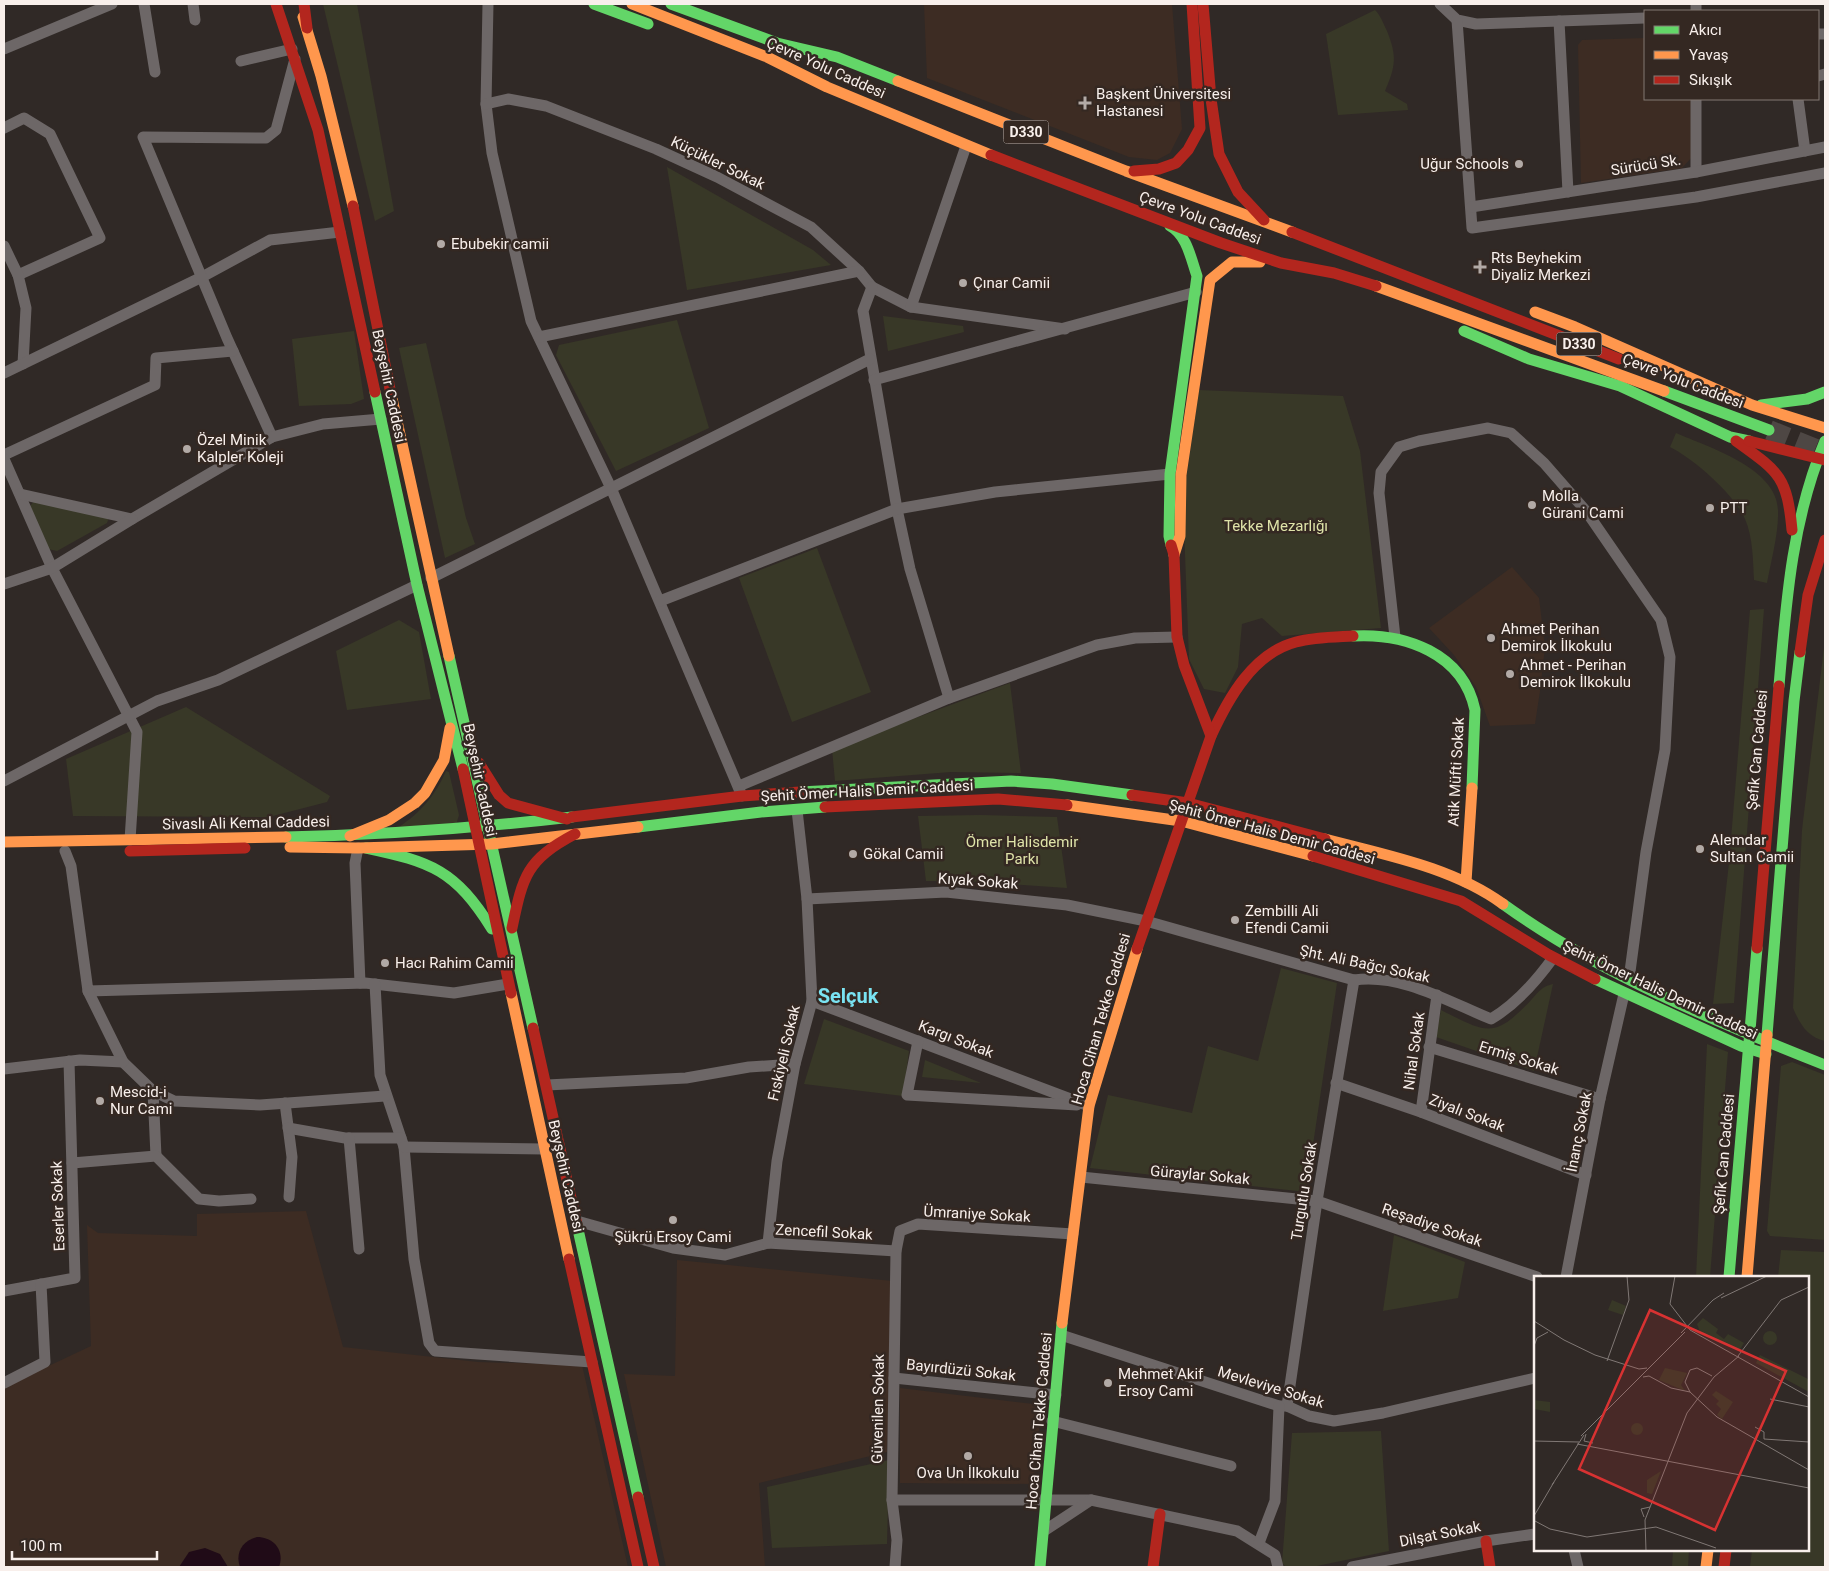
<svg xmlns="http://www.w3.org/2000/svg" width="1829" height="1571" viewBox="0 0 1829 1571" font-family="Roboto,sans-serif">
<rect width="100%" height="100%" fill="#302926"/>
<!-- built -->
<g fill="#3d2c23">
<polygon points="924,4 1172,4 1182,129 1170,153 1157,160 1129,157 927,78"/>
<polygon points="1645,38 1645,99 1693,99 1692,157 1682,168 1581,183 1578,45 1582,40"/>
<polygon points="1512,567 1539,598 1545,647 1540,691 1535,724 1490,726 1476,687 1454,655 1429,628"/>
<polygon points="306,1211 343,1347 478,1362 582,1365 628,1567 4,1567 4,1387 91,1346 87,1225 98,1233 197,1236 197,1214"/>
<polygon points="677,1260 893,1281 887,1452 759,1483 765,1567 666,1567 624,1374 675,1376"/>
<polygon points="900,1388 1042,1405 1033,1484 900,1483"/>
</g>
<!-- green -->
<g fill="#383827">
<polygon points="323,4 357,4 394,211 375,221"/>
<path d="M1375 10C1381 16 1383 23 1387 31 1397 56 1396 66 1385 91L1407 104 1408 110 1338 115 1326 34Z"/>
<polygon points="667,167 813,250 831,265 687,290"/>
<polygon points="883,316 963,326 964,332 888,351"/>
<polygon points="677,320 709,428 616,471 556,355 559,345"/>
<polygon points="354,331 364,399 351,404 299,406 292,339"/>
<polygon points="426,343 466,518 475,544 445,558 399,348"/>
<polygon points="1199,390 1343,396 1360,451 1381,628 1282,636 1262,618 1242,624 1238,667 1225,693 1204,689 1189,659 1183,501"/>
<path d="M1676 433C1708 447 1777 468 1778 510 1779 532 1771 561 1767 583L1754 580C1753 561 1753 537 1745 519 1734 494 1694 459 1670 447Z"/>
<polygon points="35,500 109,517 107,523 57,551 48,549 30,506"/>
<polygon points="817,548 871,692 792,722 739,578"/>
<polygon points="1764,609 1734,1003 1713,1004 1729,863 1750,610"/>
<polygon points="399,620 419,632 431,699 347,710 336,651"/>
<path d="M1825 639V1041C1807 1037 1800 1024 1793 1008L1802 830Z"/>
<polygon points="1010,683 1021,773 951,772 835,781 832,749"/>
<polygon points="186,707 330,796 327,802 269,817 73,816 66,759"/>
<path d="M446 771 449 772 459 815 455 828 399 827C421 812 435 796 446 771Z"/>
<polygon points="981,815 1057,817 1067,888 962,881 926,881 918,816"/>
<polygon points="1281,968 1337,983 1306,1192 1090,1168 1108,1095 1192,1113 1208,1046 1258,1061"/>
<path d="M1553 984 1534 1071 1436 1037 1441 1010C1487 1033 1494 1040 1532 999 1539 991 1543 986 1553 984Z"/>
<polygon points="824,1019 909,1051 903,1096 804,1084"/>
<polygon points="1707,1044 1728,1052 1710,1277 1696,1277"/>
<polygon points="925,1060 981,1083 922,1077"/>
<polygon points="1792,1062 1825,1075 1825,1240 1770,1236 1767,1231 1781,1066"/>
<polygon points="1394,1235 1465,1262 1458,1298 1383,1311"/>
<polygon points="1781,1250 1825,1252 1825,1567 1750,1567 1752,1550 1808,1550 1808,1277 1778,1277"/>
<polygon points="1381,1431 1389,1551 1312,1567 1286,1567 1282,1563 1292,1433"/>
<polygon points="889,1460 887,1544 772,1548 767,1487"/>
<polygon points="1673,1550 1689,1550 1688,1567 1672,1567"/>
</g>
<!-- water -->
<g fill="#200b17">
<path d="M257 1537C274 1537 285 1551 279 1567H240C235 1553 242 1541 257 1537Z"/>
<polygon points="205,1548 220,1554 228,1567 179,1567 189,1552"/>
</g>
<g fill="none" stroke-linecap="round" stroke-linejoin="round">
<!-- highway-tunnel -->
<polyline stroke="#4e4744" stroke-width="20" stroke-dasharray="20 10" stroke-linecap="butt" points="1769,430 1823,452"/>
<!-- street -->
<g stroke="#6d6767" stroke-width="11">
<polyline points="144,4 155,72"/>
<polyline points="193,4 195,20"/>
<polyline points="488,4 486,104 492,153 531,321 611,488 742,796"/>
<polyline points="1440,4 1457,20 1476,24 1645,18"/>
<polyline points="1696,4 1696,11"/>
<polyline points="1457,20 1472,228 1696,197 1825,173"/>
<polyline points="1559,21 1568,192"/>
<polyline points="1818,34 1825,34"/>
<polyline points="4,49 112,4"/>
<polyline points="241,61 292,49"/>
<polyline points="1818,76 1825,74"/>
<polyline points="1798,99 1805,151"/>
<polyline points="486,104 508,99 546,106 656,149 717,177 811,227 859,271 872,287 911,307 1065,329"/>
<polyline points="4,128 24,118 50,134 100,238 18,275"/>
<polyline points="1696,172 1696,99"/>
<polyline points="1471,207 1696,172 1825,147"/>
<polyline points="4,246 18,275 26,308 23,364"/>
<polyline points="872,287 863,311 897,509 910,569 949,698"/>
<polyline points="911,307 966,146"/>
<polyline points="539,337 859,271"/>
<polyline points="4,373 202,277 270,240 340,232"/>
<polyline points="874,380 1196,292"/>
<polyline points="272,437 227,338 143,137 266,138 276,130 295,59"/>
<polyline points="4,455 155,385 156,358 233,351"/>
<polyline points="4,459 52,568 137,732 130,840"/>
<polyline points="20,494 132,519 272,437 323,424 381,419"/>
<polyline points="431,578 870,359"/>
<polyline points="4,584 52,568 132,519"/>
<polyline points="660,601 897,509 995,492 1170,474"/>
<polyline points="1395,637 1379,493 1381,472 1399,447 1419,441 1488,428 1511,433 1544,463 1586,511 1661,620 1670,657 1665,750 1646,852 1629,979"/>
<polyline points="4,781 157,701 218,680 417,585"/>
<polyline points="739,786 949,698 1097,645 1135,638 1177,637"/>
<polyline points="358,848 355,863 360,983"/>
<polyline points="65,851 71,866 88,991 365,983 454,993 508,984"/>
<path d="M807 899 946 892 1067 905 1146 921 1354 980C1401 973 1449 1002 1491 1019 1515 1005 1537 980 1553 958"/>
<polyline points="375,984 380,1075 404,1147 414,1259 429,1343 435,1351 592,1362"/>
<polyline points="88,991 123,1062 153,1091 174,1101 260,1105 385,1096"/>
<polyline points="812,1001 1089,1106"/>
<polyline points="918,1041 907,1095 1077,1105"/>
<polyline points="1429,1047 1600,1099"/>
<polyline points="4,1069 80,1060 123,1062"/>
<polyline points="1336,1083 1421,1112 1586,1175"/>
<polyline points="547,1085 686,1078 749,1067 795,1064"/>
<polyline points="153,1091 156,1156"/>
<polyline points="285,1103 292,1157 289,1197"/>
<polyline points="1421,1112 1437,995"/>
<polyline points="288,1128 345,1138 401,1138"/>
<polyline points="349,1138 359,1249"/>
<polyline points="404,1147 544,1149"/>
<polyline points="72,1163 156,1156 199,1199 219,1201 251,1199"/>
<polyline points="1081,1177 1317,1201 1537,1277"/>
<polyline points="577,1221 673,1248 725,1255 768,1243 896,1251"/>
<polyline points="768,1243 777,1161 795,1064 812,1001 807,899 797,810"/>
<polyline points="1566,1277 1600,1099 1624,994"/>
<polyline points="4,1291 75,1278 69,1061"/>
<polyline points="1061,1335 1279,1406 1287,1406 1309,1416 1334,1421 1383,1413 1535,1378"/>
<polyline points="894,1378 1056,1395"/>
<polyline points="4,1383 45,1362 41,1284"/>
<polyline points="1287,1406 1317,1201 1354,980"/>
<polyline points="1052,1421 1231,1466"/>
<polyline points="892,1500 1091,1500 1237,1531 1275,1555 1278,1567"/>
<polyline points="1044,1531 1091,1500"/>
<polyline points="1259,1543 1275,1501 1279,1406"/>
<polyline points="1574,1550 1578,1567"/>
<polyline points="895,1567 897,1540 892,1500 896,1251 900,1231 918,1224 1073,1234"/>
<polyline points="1352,1567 1486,1541 1535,1534"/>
</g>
<!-- fast -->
<g stroke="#63d668" stroke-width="11">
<polyline points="594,4 648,24"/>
<polyline points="671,4 777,43 837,57 898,81"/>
<path d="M1170 226C1187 235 1191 259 1197 276L1170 474 1169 536 1171 545"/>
<polyline points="1464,331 1529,359 1620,386 1730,437 1749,441"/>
<polyline points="1664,391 1769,430"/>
<polyline points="375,392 417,585 463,769"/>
<polyline points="1761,405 1807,399 1825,392"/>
<path d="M1353 636C1405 633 1463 653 1475 710L1472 788"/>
<polyline points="449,656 533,1028"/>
<path d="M1779 686C1786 602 1792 519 1825 441"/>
<polyline points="800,792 1011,781 1052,784 1132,795"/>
<polyline points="638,827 761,812 825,807"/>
<path d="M286 837C382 835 477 828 572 817"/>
<path d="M366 848C432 862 455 870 492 929"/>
<path d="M1503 904C1600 974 1714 1021 1825 1065"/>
<polyline points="1595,979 1741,1046 1766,1054"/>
<polyline points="1767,1035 1794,701 1800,652"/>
<polyline points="577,1225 638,1497"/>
<polyline points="1729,1277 1757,948"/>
<polyline points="1040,1567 1062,1323"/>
</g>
<!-- slow -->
<g stroke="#ff974d" stroke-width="11">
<polyline points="632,4 767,57 827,87 991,155"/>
<polyline points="303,17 321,76 353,206"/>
<polyline points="898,81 1126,171 1292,232"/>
<polyline points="1376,286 1664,391"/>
<polyline points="1535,312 1575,327 1752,405 1825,428"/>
<polyline points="391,394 449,656"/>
<polyline points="1174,555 1180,536 1181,475 1210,280 1232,262 1260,262"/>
<polyline points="1067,805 1181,821 1313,856"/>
<polyline points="350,836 389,820 415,803 425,793 444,760 450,728"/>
<path d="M1325 839C1385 855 1452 867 1503 904"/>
<polyline points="4,842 286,837"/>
<polyline points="290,847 358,848 492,844 638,827"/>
<polyline points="1466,882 1472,788"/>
<polyline points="511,993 569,1259"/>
<polyline points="1747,1277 1767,1035"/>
<polyline points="1062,1323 1089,1106 1137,949"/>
<polyline points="1706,1567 1708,1550"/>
</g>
<!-- jam -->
<g stroke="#b3261e" stroke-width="11">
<polyline points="276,4 318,130 375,392"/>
<polyline points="304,4 307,28"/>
<polyline points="1203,4 1211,99 1219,154 1238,192 1264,220"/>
<polyline points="991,155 1221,243 1281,263 1334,273 1376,286"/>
<polyline points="1134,171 1159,169 1176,163 1188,150 1200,128 1192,4"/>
<polyline points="353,206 391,394"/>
<polyline points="1292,232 1619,359"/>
<path d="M1736 441C1779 472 1787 476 1792 530"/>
<polyline points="1749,441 1825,460"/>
<polyline points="1800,652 1808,595 1825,540"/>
<path d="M1211 736C1228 699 1253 653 1296 642 1314 637 1335 637 1353 636"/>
<polyline points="479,763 499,795 508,803 567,819"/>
<polyline points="463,769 511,993"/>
<polyline points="1132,795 1188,803 1325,839"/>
<polyline points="825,807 998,799 1067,805"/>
<polyline points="572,817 742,796 800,792"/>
<polyline points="130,851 245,848"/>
<polyline points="1313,856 1461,901 1549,955 1595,979"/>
<path d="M512 928C523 876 526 860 575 834"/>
<polyline points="1757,948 1779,686"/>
<polyline points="1137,949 1211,736 1184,665 1177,637 1174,555 1171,545"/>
<polyline points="533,1028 577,1225"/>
<polyline points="569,1259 638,1567"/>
<polyline points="638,1497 654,1567"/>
<polyline points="1486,1541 1490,1567"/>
<polyline points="1153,1567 1160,1514"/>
<polyline points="1724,1567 1726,1550"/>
</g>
</g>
<!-- markers -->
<g fill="#b2aaa6" stroke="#342822" stroke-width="2">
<path d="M1082.5 95.5h5v5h5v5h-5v5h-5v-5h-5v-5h5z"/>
<circle cx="1519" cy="164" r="5"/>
<circle cx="441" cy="244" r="5"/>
<path d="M1477.5 259.5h5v5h5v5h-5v5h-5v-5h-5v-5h5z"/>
<circle cx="963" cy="283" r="5"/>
<circle cx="187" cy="449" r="5"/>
<circle cx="1532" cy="505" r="5"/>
<circle cx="1710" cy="508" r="5"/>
<circle cx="1491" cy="638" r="5"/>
<circle cx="1510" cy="674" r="5"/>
<circle cx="1700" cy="849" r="5"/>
<circle cx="853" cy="854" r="5"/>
<circle cx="1235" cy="920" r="5"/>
<circle cx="385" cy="963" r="5"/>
<circle cx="100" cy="1101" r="5"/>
<circle cx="673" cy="1220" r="5"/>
<circle cx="1108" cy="1383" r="5"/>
<circle cx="968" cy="1456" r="5"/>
</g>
<g text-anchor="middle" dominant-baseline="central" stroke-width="5" stroke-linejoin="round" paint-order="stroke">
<!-- shield labels -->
<g fill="#342822" stroke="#bdb3af" stroke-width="1">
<rect x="1003.5" y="120.5" width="45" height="23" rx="4"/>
<rect x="1556.5" y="332.5" width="45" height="23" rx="4"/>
</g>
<g font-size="14" font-weight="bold" fill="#f8efeb">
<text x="1026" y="132">D330</text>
<text x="1579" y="344">D330</text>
</g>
<!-- street labels -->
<g font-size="15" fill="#f8efeb" stroke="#342822">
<text transform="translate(826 68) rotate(24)">Çevre Yolu Caddesi</text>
<text transform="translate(718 163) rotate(26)">Küçükler Sokak</text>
<text transform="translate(1646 165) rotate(-9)">Sürücü Sk.</text>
<text transform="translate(1200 218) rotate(20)">Çevre Yolu Caddesi</text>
<text transform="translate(1683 381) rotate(21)">Çevre Yolu Caddesi</text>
<text transform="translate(389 386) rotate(78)">Beyşehir Caddesi</text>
<text transform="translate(1757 750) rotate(-85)">Şefik Can Caddesi</text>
<text transform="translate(1456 772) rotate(-87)">Atik Müfti Sokak</text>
<text transform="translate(480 780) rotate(78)">Beyşehir Caddesi</text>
<text transform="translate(867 791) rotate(-3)">Şehit Ömer Halis Demir Caddesi</text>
<text transform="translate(246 823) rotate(-1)">Sivaslı Ali Kemal Caddesi</text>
<text transform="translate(1272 832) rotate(15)">Şehit Ömer Halis Demir Caddesi</text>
<text transform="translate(978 881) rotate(4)">Kıyak Sokak</text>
<text transform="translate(1365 964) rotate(12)">Şht. Ali Bağcı Sokak</text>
<text transform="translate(1660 990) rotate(25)">Şehit Ömer Halis Demir Caddesi</text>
<text transform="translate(1101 1019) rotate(-74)">Hoca Cihan Tekke Caddesi</text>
<text transform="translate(956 1039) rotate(21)">Kargı Sokak</text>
<text transform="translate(1414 1051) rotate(-82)">Nihal Sokak</text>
<text transform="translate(784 1053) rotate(-77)">Fıskiyeli Sokak</text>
<text transform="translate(1519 1058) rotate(17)">Ermiş Sokak</text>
<text transform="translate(1467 1113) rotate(21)">Ziyalı Sokak</text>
<text transform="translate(1579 1132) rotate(-79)">İnanç Sokak</text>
<text transform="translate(1724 1154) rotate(-85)">Şefik Can Caddesi</text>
<text transform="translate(1200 1175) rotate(5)">Güraylar Sokak</text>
<text transform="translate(566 1176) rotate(77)">Beyşehir Caddesi</text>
<text transform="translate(1304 1191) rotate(-81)">Turgutlu Sokak</text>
<text transform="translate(58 1206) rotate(-92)">Eserler Sokak</text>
<text transform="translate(977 1214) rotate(3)">Ümraniye Sokak</text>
<text transform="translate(1432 1225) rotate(19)">Reşadiye Sokak</text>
<text transform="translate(824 1232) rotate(3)">Zencefil Sokak</text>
<text transform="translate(961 1370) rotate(6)">Bayırdüzü Sokak</text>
<text transform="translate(1271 1387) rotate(17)">Mevleviye Sokak</text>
<text transform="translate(878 1409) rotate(-89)">Güvenilen Sokak</text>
<text transform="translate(1039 1421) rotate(-85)">Hoca Cihan Tekke Caddesi</text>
<text transform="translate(1440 1534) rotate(-11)">Dilşat Sokak</text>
</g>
<!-- poi labels -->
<g font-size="15" fill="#f8efeb" stroke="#342822" text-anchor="start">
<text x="1096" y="94">Başkent Üniversitesi<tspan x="1096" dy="17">Hastanesi</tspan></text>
<text x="1509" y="164" text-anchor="end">Uğur Schools</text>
<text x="451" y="244">Ebubekir camii</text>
<text x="1491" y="258">Rts Beyhekim<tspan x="1491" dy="17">Diyaliz Merkezi</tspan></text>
<text x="973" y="283">Çınar Camii</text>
<text x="197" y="440">Özel Minik<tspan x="197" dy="17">Kalpler Koleji</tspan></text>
<text x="1542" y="496">Molla<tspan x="1542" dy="17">Gürani Cami</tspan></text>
<text x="1720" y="508">PTT</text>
<text x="1501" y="629">Ahmet Perihan<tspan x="1501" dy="17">Demirok İlkokulu</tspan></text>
<text x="1520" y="665">Ahmet - Perihan<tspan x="1520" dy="17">Demirok İlkokulu</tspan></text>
<text x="1710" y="840">Alemdar<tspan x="1710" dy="17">Sultan Camii</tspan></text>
<text x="863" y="854">Gökal Camii</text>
<text x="1245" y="911">Zembilli Ali<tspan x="1245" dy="17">Efendi Camii</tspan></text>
<text x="395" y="963">Hacı Rahim Camii</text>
<text x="110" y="1092">Mescid-i<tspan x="110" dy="17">Nur Cami</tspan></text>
<text x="673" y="1237" text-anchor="middle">Şükrü Ersoy Cami</text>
<text x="1118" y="1374">Mehmet Akif<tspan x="1118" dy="17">Ersoy Cami</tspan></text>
<text x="968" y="1473" text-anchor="middle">Ova Un İlkokulu</text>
</g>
<!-- park labels -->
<g font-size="15" fill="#dee2a8" stroke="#342822">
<text x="1276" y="526">Tekke Mezarlığı</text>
<text x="1022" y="842">Ömer Halisdemir<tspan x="1022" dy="17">Parkı</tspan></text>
</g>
<!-- district labels -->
<g font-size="20" font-weight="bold" fill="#7ae3f2" stroke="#342822">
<text x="848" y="996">Selçuk</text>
</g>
</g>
<!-- overview -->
<g transform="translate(1534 1276)">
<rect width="275" height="275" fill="#302926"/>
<path d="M78 24 92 30 89 39 74 34ZM169 42 184 53 182 57 190 63 194 58 210 67 205 75 166 56 163 48ZM229 62a7 7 0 1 1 14 0a7 7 0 1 1-14 0ZM226 79 274 103 275 116 222 87ZM131 92 153 97 147 109 151 115 125 104ZM182 115 199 126 188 143 183 139 187 133 182 128 185 125 178 119ZM0 124 16 126V136L0 133ZM97 153a6 6 0 1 1 12 0a6 6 0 1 1-12 0ZM127 195 118 218 113 217V204Z" fill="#383827"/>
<path fill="none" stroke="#807875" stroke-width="1" d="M141 0 136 28 156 54 275 121M187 22 233 0M0 45 30 64 61 79 105 93 113 92M147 57 179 24 190 17M0 70 3 62 14 56M204 80 247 24 275 11M73 85 95 24 93 0M109 101 115 100 137 112 156 116 183 141 275 194M156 116 151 106 156 94 163 92 178 100M236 123 275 131M221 151 230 156V163L275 166M52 158 50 165 59 167M47 160 151 56M0 165 45 166M43 168 275 212M18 209 50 159M0 240 20 206M110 241 107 233 116 231M1 245 16 253 53 261 122 251 182 272M112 275 111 244 153 137 180 101 205 80"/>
<path fill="#d83232" fill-opacity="0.15" stroke="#d83232" stroke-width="2.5" d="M116 34 252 95 181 254 45 193Z"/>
<rect width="275" height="275" fill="none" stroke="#f8efeb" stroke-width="2.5"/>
</g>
<!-- border -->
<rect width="1829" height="1571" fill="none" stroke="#f8efeb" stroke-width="10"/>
<!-- legend -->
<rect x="1644" y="10" width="175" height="90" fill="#342822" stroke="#827872"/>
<rect x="1654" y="26" width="25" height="8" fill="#63d668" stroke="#827872"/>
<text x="1689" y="35" font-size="15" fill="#f8efeb">Akıcı</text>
<rect x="1654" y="51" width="25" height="8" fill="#ff974d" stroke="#827872"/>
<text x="1689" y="60" font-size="15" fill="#f8efeb">Yavaş</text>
<rect x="1654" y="76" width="25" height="8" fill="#b3261e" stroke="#827872"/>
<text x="1689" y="85" font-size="15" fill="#f8efeb">Sıkışık</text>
<!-- scale -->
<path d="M12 1551v8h145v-8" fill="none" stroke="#f8efeb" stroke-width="2.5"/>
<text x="20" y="1551" font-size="15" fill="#f8efeb" stroke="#342822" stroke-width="4" paint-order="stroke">100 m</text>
</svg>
